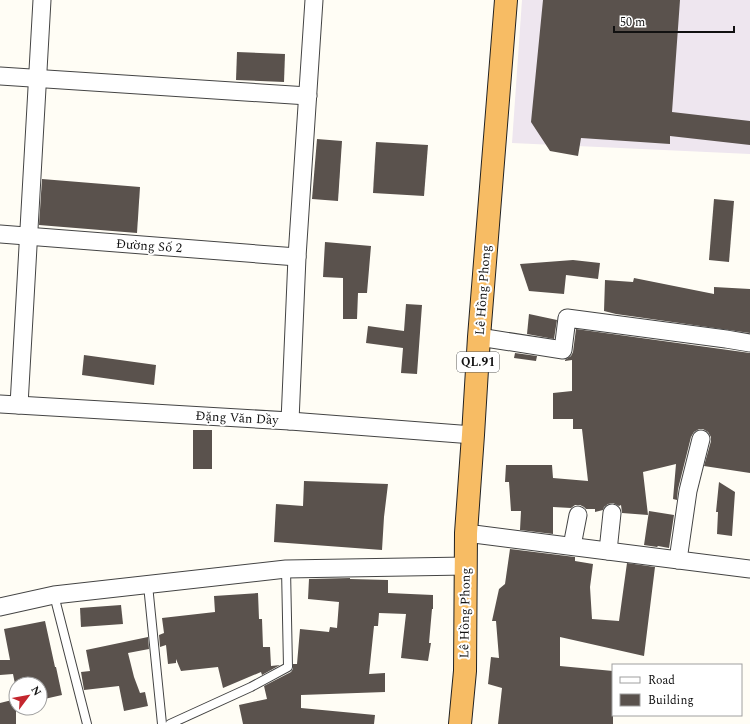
<svg xmlns="http://www.w3.org/2000/svg" width="750" height="724" viewBox="0 0 750 724" font-family="Spectral,serif">
<rect width="100%" height="100%" fill="#fffdf5"/>
<!-- industrial -->
<polygon fill="#eee6ef" points="522,0 750,0 750,154 512,143"/>
<!-- building -->
<g fill="#5a524d">
<polygon points="543,0 680,0 672,112 750,121 750,145 670,136 670,144 581,138 578,156 550,151 531,122"/>
<polygon points="237,52 285,54 284,82 236,80"/>
<polygon points="317,139 342,141 338,201 312,199"/>
<polygon points="376,142 428,145 424,196 373,193"/>
<polygon points="42,179 140,187 137,233 39,225"/>
<polygon points="714,199 734,201 729,262 709,260"/>
<polygon points="325,242 371,246 367,293 358,293 357,319 343,319 343,278 323,277"/>
<polygon points="573,260 600,263 598,279 566,275 564,294 529,291 520,264"/>
<polygon points="634,278 714,294 714,287 750,289 750,333 616,314 604,311 605,280 633,282"/>
<polygon points="406,304 422,305 417,374 401,373 403,348 366,343 368,326 404,331"/>
<polygon points="529,314 557,320 554,339 527,334"/>
<polygon points="576,329 750,353 750,473 704,466 711,441 711,437 708,432 703,429 699,429 694,432 691,437 678,489 677,500 673,499 676,464 643,472 648,515 622,513 621,505 619,506 613,503 608,504 604,507 603,510 595,512 595,509 586,509 584,507 580,505 575,505 571,508 553,507 553,534 520,530 521,511 511,511 509,482 505,482 506,465 552,465 553,478 588,481 582,429 573,429 573,419 553,419 553,393 572,391 572,360 565,361 565,360 571,356 573,352"/>
<polygon points="515,353 537,356 536,361 514,358"/>
<polygon points="84,355 156,365 154,385 82,375"/>
<rect x="193" y="430" width="19" height="39"/>
<polygon points="304,481 388,484 384,517 382,550 274,542 276,504 303,506"/>
<polygon points="719,482 735,492 732,536 717,534 718,512 716,512"/>
<polygon points="649,511 674,515 669,548 658,546 657,547 644,545"/>
<polygon points="510,549 575,557 575,561 593,564 590,587 592,619 619,621 627,563 655,567 644,656 560,637 560,666 613,671 613,724 498,724 502,688 488,684 491,657 499,658 496,621 492,621 499,589 505,584"/>
<polygon points="350,578 350,579 388,580 388,593 433,595 433,609 432,609 429,643 431,643 428,661 401,658 406,614 379,613 378,626 374,626 369,674 385,673 385,692 301,695 301,708 375,715 374,724 243,724 239,705 267,699 264,686 291,672 293,669 293,664 297,664 300,629 329,632 330,627 337,628 339,602 308,599 309,579"/>
<polygon points="258,593 259,619 262,619 263,647 270,647 271,666 280,665 262,675 261,672 223,688 218,667 181,671 176,659 176,663 168,664 166,645 160,647 159,635 164,633 162,618 215,612 214,596"/>
<polygon points="121,605 123,624 81,627 80,608"/>
<polygon points="45,621 55,667 56,667 62,695 40,700 40,684 15,684 13,674 0,675 0,660 10,660 4,629"/>
<polygon points="148,637 149,649 128,653 134,677 140,693 145,692 148,706 124,711 119,686 84,690 81,672 90,671 86,650"/>
<polygon points="16,699 16,724 0,724 0,703"/>
</g>
<g fill="none" stroke-linecap="round" stroke-linejoin="round">
<defs>
<g id="service">
<polyline points="148,585 162,724"/>
<polyline points="54,595 87,724"/>
<polyline points="170,724 251,687 288,667 286,569"/>
</g>
<g id="minor">
<polyline points="0,76 308,96"/>
<polyline points="0,234 297,257"/>
<polyline points="479,337 563,350 567,318 726,339 750,343"/>
<polyline points="0,404 290,421 473,435"/>
<polyline points="19,405 42,0"/>
<polyline points="290,421 297,257 314,0"/>
<polyline points="466,533 750,569"/>
<polyline points="572,546 578,515"/>
<polyline points="608,551 612,513"/>
<polyline points="678,560 688,491 701,439"/>
<polyline points="0,607 54,595 286,569 466,566"/>
</g>
<polyline id="trunk" points="460,724 465,671 466,533 473,435 479,337 506,0"/>
</defs>
<!-- service casing -->
<use href="#service" stroke="#444" stroke-width="10"/>
<!-- minor casing -->
<use href="#minor" stroke="#444" stroke-width="19"/>
<!-- trunk casing -->
<use href="#trunk" stroke="#222" stroke-width="24"/>
<!-- service -->
<use href="#service" stroke="#fff" stroke-width="8"/>
<!-- minor -->
<use href="#minor" stroke="#fff" stroke-width="17"/>
<!-- trunk -->
<use href="#trunk" stroke="#f7bc64" stroke-width="22"/>
</g>
<g text-anchor="middle" dominant-baseline="central" stroke-width="4" stroke-linejoin="round" paint-order="stroke">
<!-- shield labels -->
<rect fill="#fff" stroke="#585858" stroke-width="1" x="457" y="352" width="42" height="20" rx="3"/>
<g font-size="12" font-weight="bold" fill="#111">
<text x="478" y="362">QL.91</text>
</g>
<!-- street labels -->
<g font-size="13" fill="#111" stroke="#fff">
<text transform="translate(149 246) rotate(4)">Đường Số 2</text>
<text transform="translate(483 290) rotate(-86)">Lê Hồng Phong</text>
<text transform="translate(237 418) rotate(3)">Đặng Văn Dầy</text>
<text transform="translate(465 613) rotate(-89)">Lê Hồng Phong</text>
</g>
</g>
<!-- legend -->
<rect x="612" y="664" width="130" height="52" fill="#ffffff" stroke="#a0a0a0"/>
<rect x="620" y="677" width="20" height="6" fill="#ffffff" stroke="#a0a0a0"/>
<text x="648" y="684" font-size="12" fill="#111111">Road</text>
<rect x="620" y="694" width="20" height="12" fill="#5a524d" stroke="#a0a0a0"/>
<text x="648" y="704" font-size="12" fill="#111111">Building</text>
<!-- north arrow -->
<g transform="translate(28 696) rotate(58)"><circle r="19" fill="#ffffff" stroke="#a0a0a0"/>
<path d="M0-3L7 15L0 10L-7 15Z" fill="#c4262e"/>
<text y="-6" font-size="11" font-weight="bold" text-anchor="middle" fill="#111111">N</text>
</g>
<!-- scale -->
<path d="M614 26v6h120v-6" fill="none" stroke="#111111" stroke-width="2"/>
<text x="620" y="26" font-size="12" fill="#111111" stroke="#ffffff" stroke-width="3" paint-order="stroke">50 m</text>
</svg>
